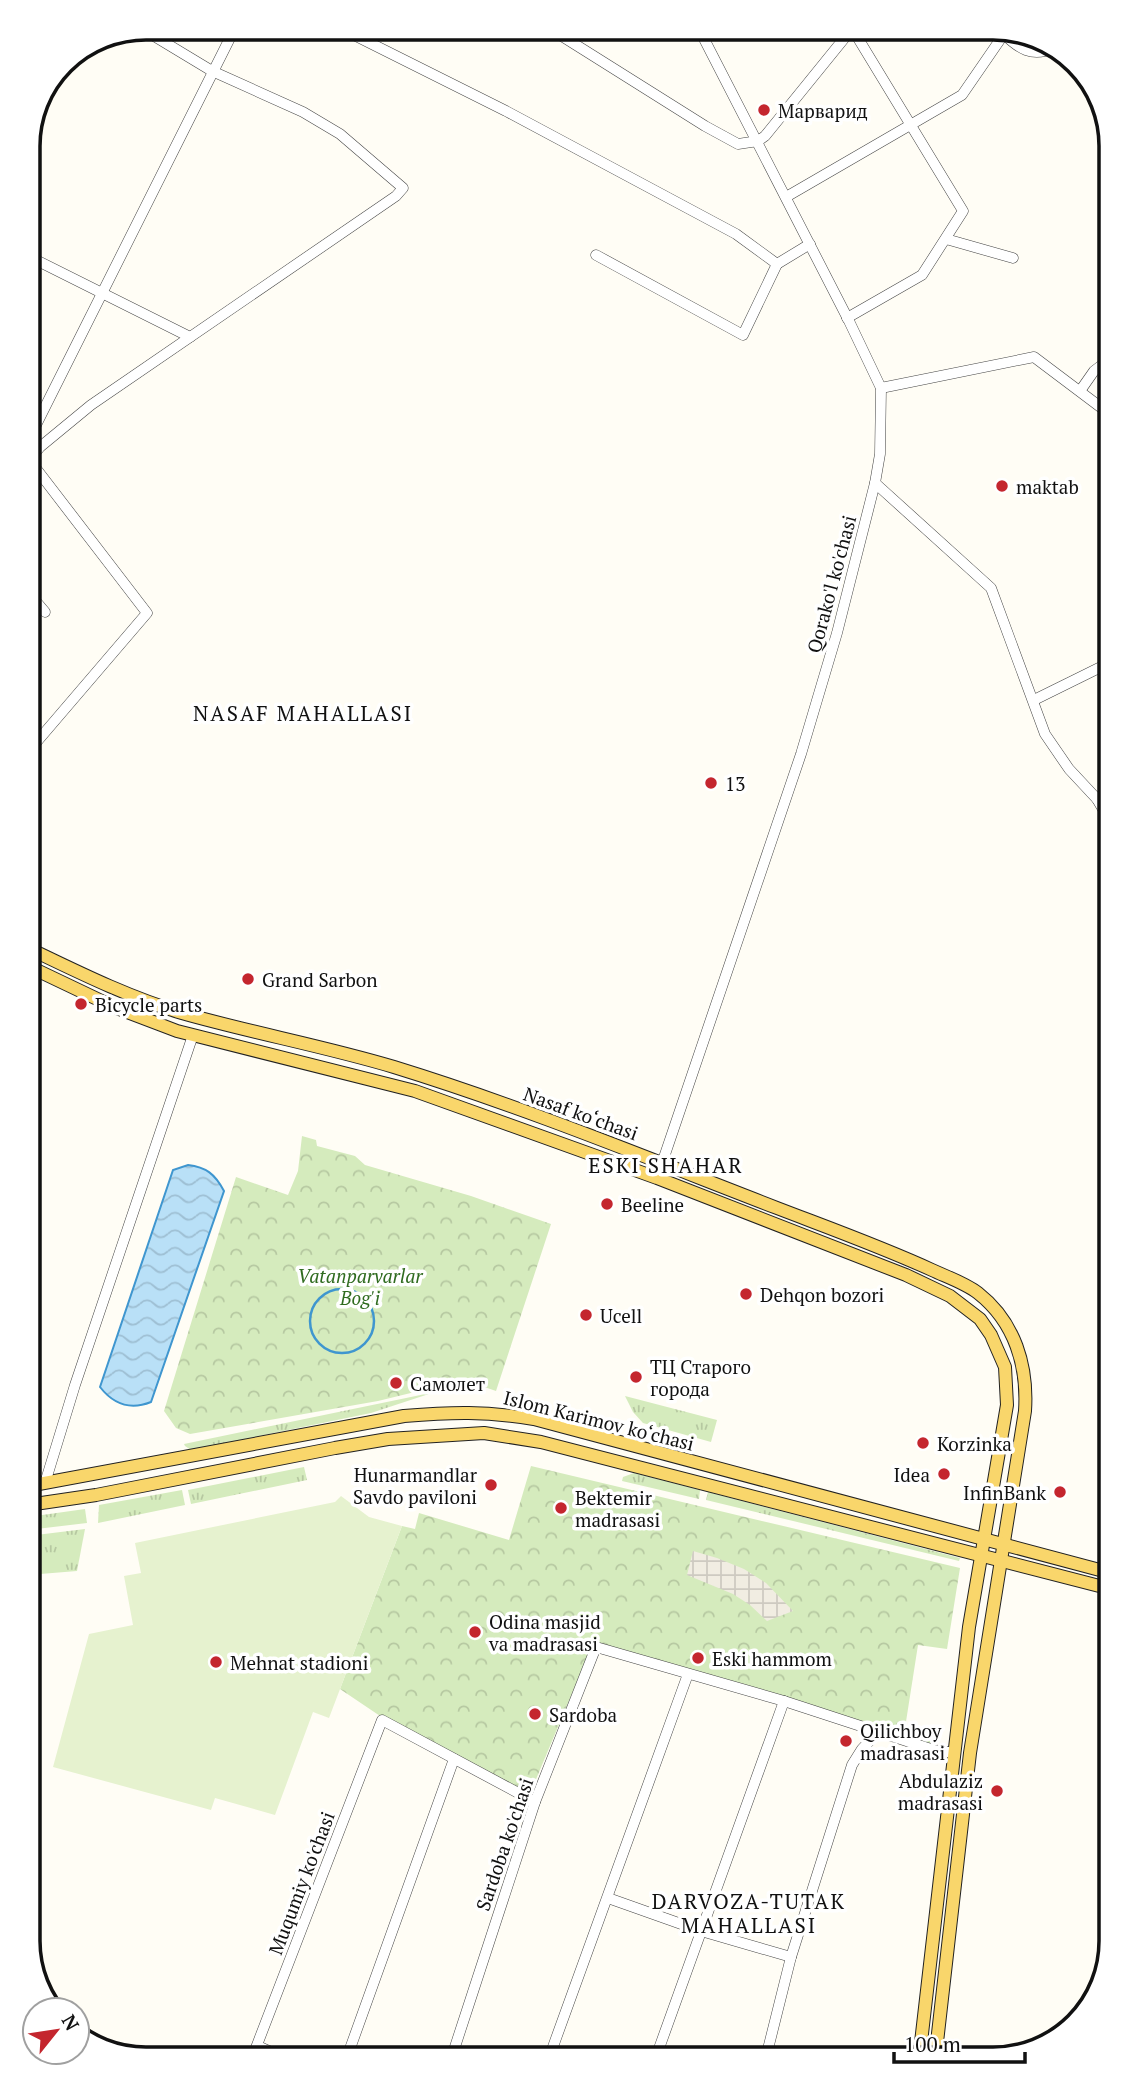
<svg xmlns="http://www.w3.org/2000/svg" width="1139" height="2087" viewBox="0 0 1139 2087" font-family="'PT Serif',serif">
<defs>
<pattern id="grass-tufts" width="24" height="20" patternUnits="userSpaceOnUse" patternTransform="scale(1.75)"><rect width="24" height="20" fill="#d5ebbd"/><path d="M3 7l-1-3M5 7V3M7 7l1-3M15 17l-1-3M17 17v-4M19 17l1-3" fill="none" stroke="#b6c8a1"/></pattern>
<pattern id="park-crowns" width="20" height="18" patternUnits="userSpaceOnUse" patternTransform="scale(1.75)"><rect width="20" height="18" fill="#d5ebbd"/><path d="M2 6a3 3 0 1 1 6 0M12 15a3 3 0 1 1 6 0" fill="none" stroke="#b6c8a1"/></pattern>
<pattern id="plaza-grid" width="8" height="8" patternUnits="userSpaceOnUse" patternTransform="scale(1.75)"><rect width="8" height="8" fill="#f1ede2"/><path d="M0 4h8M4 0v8" fill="none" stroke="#cecac1"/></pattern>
<pattern id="water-waves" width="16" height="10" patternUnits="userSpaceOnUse" patternTransform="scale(1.75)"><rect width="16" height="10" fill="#b9e0f7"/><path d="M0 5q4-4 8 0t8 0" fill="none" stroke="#9ebfd3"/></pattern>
</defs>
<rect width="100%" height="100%" fill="#fffdf5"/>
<!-- grass -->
<g fill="url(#grass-tufts)">
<polygon points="435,1392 371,1413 191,1450 185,1446 184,1444"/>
<polygon points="625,1396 717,1420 711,1442 643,1423 633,1412"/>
<polygon points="304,1467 307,1480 191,1504 188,1490"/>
<polygon points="634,1473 700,1490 699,1499 622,1481 623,1477"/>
<polygon points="182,1490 185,1505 98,1523 99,1505"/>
<polygon points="708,1492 960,1558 959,1561 706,1500"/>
<polygon points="85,1509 87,1523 28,1530 28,1517"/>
<polygon points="85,1529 77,1571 28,1575 28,1536"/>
</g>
<!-- park -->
<g fill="url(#park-crowns)">
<polygon points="302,1136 316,1140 317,1146 355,1156 365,1165 471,1196 551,1224 496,1391 464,1380 378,1401 190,1434 176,1428 164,1411 236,1177 288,1195 298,1171"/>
<polygon points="531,1466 960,1568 947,1649 918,1645 905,1728 935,1734 933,1744 594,1641 529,1796 386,1720 340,1689 402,1526 415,1529 419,1513 509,1540"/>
</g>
<!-- pitch -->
<polygon fill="#e6f2cf" points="341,1496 369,1517 402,1526 329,1718 313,1712 275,1815 215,1798 211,1810 53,1767 89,1634 133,1625 124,1576 141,1573 135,1543 335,1502"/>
<!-- plaza -->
<polygon fill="url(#plaza-grid)" points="693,1551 717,1558 744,1569 766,1583 793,1611 767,1621 750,1605 733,1594 687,1575"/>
<!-- water -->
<path fill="url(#water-waves)" stroke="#3f96cf" stroke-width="2" d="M188 1165C206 1167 215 1174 224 1191L151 1402C131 1410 114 1405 100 1387L173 1170Z"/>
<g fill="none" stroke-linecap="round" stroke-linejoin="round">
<!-- stream -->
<circle stroke="#3f96cf" stroke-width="2.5" cx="342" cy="1321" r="32"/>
<defs>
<g id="minor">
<polyline points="557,33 705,126 738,144 758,141 765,136 851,30"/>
<polyline points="352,34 506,111 736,234 777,264 810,244"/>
<path d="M786 197 962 95 1004 34C1018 48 1032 58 1053 48"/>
<polyline points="946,239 1013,258"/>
<polyline points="596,255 743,335 777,264"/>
<polyline points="28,256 190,337"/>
<polyline points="847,318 922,275 963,211 853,30"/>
<polyline points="881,388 1034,357 1111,415"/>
<polyline points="1080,391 1094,371 1111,358"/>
<polyline points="28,441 231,36"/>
<polyline points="30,459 40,447 91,405 396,196 403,188 340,134 303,112 212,71 154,36"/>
<polyline points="875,483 991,588 1045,734 1069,769 1097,799 1111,823"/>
<polyline points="28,592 45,612"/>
<polyline points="1034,700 1111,662"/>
<polyline points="28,752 147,613 28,458"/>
<polyline points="1097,799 1111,790"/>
<polyline points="657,1178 801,754 837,633 875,483 880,454 881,388 849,321 700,31"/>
<polyline points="45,1483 75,1385 193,1035"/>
<polyline points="608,1898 701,1931 791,1957"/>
<polyline points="258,2046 282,2057"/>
<polyline points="767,2053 791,1957 852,1765 862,1749 879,1731"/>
<polyline points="657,2054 784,1701"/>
<polyline points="550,2055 688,1674"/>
<polyline points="452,2056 535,1802 596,1647 784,1701 934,1750 955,1753"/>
<polyline points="347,2057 454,1759"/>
<polyline points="252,2058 382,1720 535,1802"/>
</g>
<g id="major">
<path d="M28 948C78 972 128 997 182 1013 252 1033 324 1046 394 1067 524 1107 650 1159 777 1208 829 1228 882 1247 932 1270 947 1277 965 1283 978 1293 1015 1322 1028 1366 1025 1411L970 1753 936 2051"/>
<polyline points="28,966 114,1007 177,1031 415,1091 657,1178 906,1275 950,1296 980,1319 991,1335 1005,1367 1007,1405 969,1627 920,2051"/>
<path d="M28 1486 404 1416C452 1412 485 1411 534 1419L1111 1573"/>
<polyline points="28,1505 96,1495 335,1448 388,1439 484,1433 541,1442 1111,1589"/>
</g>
</defs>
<!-- minor casing -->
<use href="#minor" stroke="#444" stroke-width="11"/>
<!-- major casing -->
<use href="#major" stroke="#222" stroke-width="14"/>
<!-- minor -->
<use href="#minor" stroke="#fff" stroke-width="10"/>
<!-- major -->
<use href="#major" stroke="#f9d66b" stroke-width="12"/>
</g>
<!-- markers -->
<g fill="#c4262e" stroke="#fff" stroke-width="2.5">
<circle cx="764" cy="110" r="7"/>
<circle cx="1002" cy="486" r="7"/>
<circle cx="711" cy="783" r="7"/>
<circle cx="248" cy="979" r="7"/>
<circle cx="81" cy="1004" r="7"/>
<circle cx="607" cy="1204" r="7"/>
<circle cx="746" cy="1294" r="7"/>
<circle cx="586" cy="1315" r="7"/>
<circle cx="636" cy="1377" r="7"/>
<circle cx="396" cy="1383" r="7"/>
<circle cx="923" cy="1443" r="7"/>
<circle cx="944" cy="1474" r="7"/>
<circle cx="491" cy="1485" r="7"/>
<circle cx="1060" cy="1492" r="7"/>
<circle cx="561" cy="1508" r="7"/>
<circle cx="475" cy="1632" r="7"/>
<circle cx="698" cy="1658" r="7"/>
<circle cx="216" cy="1662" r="7"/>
<circle cx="535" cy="1714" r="7"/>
<circle cx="846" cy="1741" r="7"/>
<circle cx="997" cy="1791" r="7"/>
</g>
<g text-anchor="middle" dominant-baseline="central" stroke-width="7" stroke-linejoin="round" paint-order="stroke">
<!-- poi labels -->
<g font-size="19" fill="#111" stroke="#fff" text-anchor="start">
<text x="778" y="110">Марварид</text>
<text x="1016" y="486">maktab</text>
<text x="725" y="783">13</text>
<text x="262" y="979">Grand Sarbon</text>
<text x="95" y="1004">Bicycle parts</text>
<text x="621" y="1204">Beeline</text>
<text x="760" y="1294">Dehqon bozori</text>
<text x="600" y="1315">Ucell</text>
<text x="650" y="1366">ТЦ Старого<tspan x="650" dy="22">города</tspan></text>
<text x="410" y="1383">Самолет</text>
<text x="937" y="1443">Korzinka</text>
<text x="477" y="1474" text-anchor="end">Hunarmandlar<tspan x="477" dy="22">Savdo paviloni</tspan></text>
<text x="930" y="1474" text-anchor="end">Idea</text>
<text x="1046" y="1492" text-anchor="end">InfinBank</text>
<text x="575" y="1497">Bektemir<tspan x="575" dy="22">madrasasi</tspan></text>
<text x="489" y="1621">Odina masjid<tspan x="489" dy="22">va madrasasi</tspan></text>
<text x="712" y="1658">Eski hammom</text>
<text x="230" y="1662">Mehnat stadioni</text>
<text x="549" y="1714">Sardoba</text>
<text x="860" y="1730">Qilichboy<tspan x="860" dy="22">madrasasi</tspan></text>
<text x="983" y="1780" text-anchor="end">Abdulaziz<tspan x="983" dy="22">madrasasi</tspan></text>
</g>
<!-- street labels -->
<g font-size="19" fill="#111" stroke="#fff">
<text transform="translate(831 584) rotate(-75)">Qorako'l ko'chasi</text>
<text transform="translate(581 1113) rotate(20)">Nasaf ko‘chasi</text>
<text transform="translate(599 1420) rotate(14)">Islom Karimov ko‘chasi</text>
<text transform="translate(504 1844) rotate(-71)">Sardoba ko'chasi</text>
<text transform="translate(301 1883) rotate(-69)">Muqumiy ko'chasi</text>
</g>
<!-- park labels -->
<g font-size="19" font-style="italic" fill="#2f6b1f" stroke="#fff">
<text x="360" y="1275">Vatanparvarlar<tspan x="360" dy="22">Bog'i</tspan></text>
</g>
<!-- neighbourhood labels -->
<g font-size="21" letter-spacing="2" fill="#111" stroke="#fff">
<text x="303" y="713">NASAF MAHALLASI</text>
<text x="666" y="1165">ESKI SHAHAR</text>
<text x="749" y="1901">DARVOZA-TUTAK<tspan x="749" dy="24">MAHALLASI</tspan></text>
</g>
</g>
<!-- crop -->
<path d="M0 0H1139V2087H0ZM146 40H993A106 106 0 0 1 1099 146V1941A106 106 0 0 1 993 2047H146A106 106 0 0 1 40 1941V146A106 106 0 0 1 146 40Z" fill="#fff" fill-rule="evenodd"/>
<path fill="none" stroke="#111" stroke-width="3.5" d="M146 40H993A106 106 0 0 1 1099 146V1941A106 106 0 0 1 993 2047H146A106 106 0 0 1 40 1941V146A106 106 0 0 1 146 40Z"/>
<!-- north arrow -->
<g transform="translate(56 2031) rotate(60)"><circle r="33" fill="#ffffff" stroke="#a0a0a0" stroke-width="2"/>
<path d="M0-5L12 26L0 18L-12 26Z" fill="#c4262e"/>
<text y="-10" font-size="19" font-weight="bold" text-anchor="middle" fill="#111111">N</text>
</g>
<!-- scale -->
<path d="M894 2052v10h131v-10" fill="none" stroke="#111111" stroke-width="3.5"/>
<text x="904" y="2052" font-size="21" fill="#111111" stroke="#ffffff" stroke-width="5" paint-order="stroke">100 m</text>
</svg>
